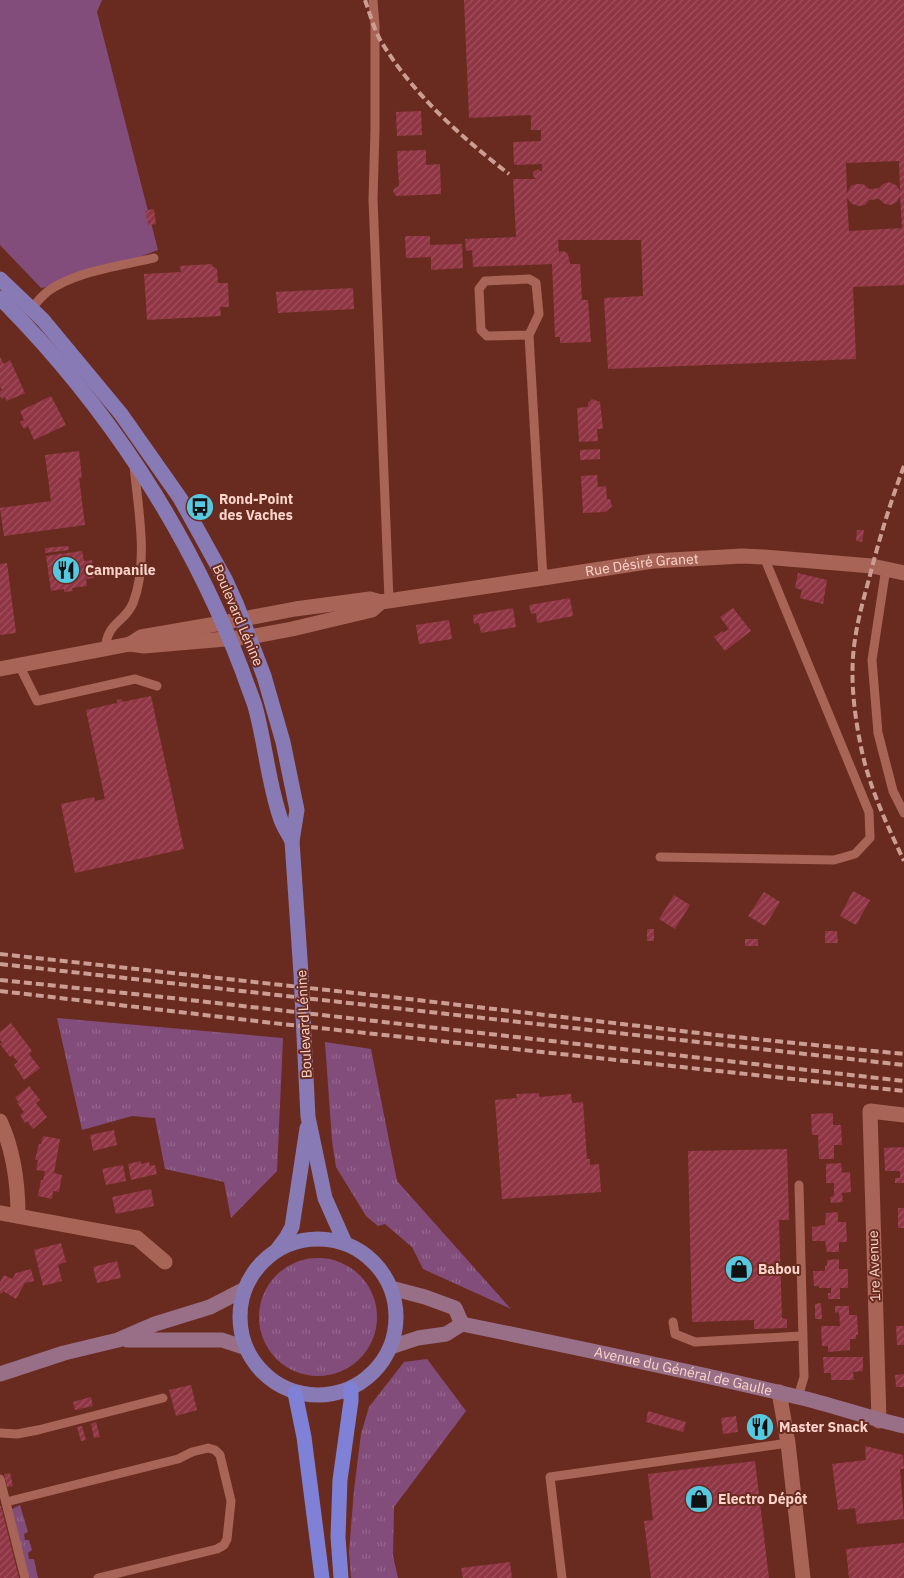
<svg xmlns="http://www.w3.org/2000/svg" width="904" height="1578" viewBox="0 0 904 1578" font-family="'IBM Plex Sans',sans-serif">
<defs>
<pattern id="grass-tufts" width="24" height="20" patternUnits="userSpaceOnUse" patternTransform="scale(1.25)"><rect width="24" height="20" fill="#834d7b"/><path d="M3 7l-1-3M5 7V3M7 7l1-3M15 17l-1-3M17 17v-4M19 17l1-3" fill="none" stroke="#95668c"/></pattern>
<pattern id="building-hatch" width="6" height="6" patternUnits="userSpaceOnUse" patternTransform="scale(1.25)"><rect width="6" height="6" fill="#8f3544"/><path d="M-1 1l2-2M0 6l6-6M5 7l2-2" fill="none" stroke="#a0515e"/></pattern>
</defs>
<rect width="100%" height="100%" fill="#692b1f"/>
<!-- grass -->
<g fill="url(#grass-tufts)">
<polygon points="57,1018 283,1038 277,1171 231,1218 224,1182 165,1169 155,1118 132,1116 82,1130"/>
<polygon points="325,1042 371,1049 397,1181 511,1309 423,1269 412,1247 385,1224 378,1226 366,1216 336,1167 332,1141"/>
<circle cx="318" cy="1317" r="59"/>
<polygon points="427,1359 466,1411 394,1507 393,1556 398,1578 351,1578 349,1552 354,1490 361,1434 369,1407 404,1362"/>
<polygon points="20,1505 28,1532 24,1534 25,1540 29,1540 32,1550 28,1553 29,1559 34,1559 38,1578 30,1578 27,1573 12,1509"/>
</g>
<!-- green -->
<polygon fill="#834d7b" points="0,0 102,0 97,12 158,250 64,285 41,288 0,245"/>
<!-- building -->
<g fill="url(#building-hatch)" fill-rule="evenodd">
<path d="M464 0H904V285L853 287 856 359 608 369 604 298 643 296 641 240H558L559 252 564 251 568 254 570 264H580L582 300H588L591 342 560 343V337H555L552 264 473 267 472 250 466 251 465 239 516 237 513 179H536L533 176V172L538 169 542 172V164L514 165 513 142 541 141V130H531V115L469 118ZM899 161 900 191 896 185 889 182 883 184 879 188 869 189 863 184H856L851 186 847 193 846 163ZM900 196 902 228 849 231 847 198 852 204 859 206 865 205 869 200 879 199 885 204 891 205 897 202Z"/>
<polygon points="421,111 422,135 397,136 396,112"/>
<polygon points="426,150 426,165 440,164 441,194 396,196 393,191 395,188 399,186 397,151"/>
<polygon points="154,209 156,224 148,225 145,211"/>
<polygon points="405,236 430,236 430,245 462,244 463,268 431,270 431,257 406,258"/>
<polygon points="212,264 212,266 217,269 218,283 228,283 229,307 220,307 221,316 147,320 144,274 181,272 180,266"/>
<polygon points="353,288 354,309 278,313 276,292"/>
<polygon points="0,357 4,364 10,360 25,393 7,401 5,397 2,399 0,396 0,391 2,390 0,387"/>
<polygon points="51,396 66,425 34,440 28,426 24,429 20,422 24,420 20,411"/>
<polygon points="592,399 600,402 603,429 597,429 598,441 579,442 577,408 588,407 588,403"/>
<polygon points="600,449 600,459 580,460 580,450"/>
<polygon points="79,451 82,478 79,478 85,525 4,536 0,508 51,501 45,455"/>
<polygon points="597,475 598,487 606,486 607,499 610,499 612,506 608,510 605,512 583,513 581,476"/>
<polygon points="857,530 864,530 862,542 856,541"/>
<polygon points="68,546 69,550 45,553 45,548"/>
<polygon points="82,551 84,561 92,560 94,578 86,579 87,586 72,588 73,591 64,592 64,589 51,591 46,556"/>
<polygon points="7,563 16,633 0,635 0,564"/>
<polygon points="798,573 827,580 823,604 800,598 802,590 795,588"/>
<polygon points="570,598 573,616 537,623 536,613 531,614 529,605"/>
<polygon points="513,608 516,627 481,633 479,623 474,624 473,615"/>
<polygon points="733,608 751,631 725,651 714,637 722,631 723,633 729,629 720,617"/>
<polygon points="449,620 452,639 419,644 416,625"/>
<polygon points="151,696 184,849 75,873 61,804 94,797 95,801 105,799 86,710 117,703 117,700 122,699 122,702"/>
<polygon points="853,891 870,900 856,925 840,916"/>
<polygon points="764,892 780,902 765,926 748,916"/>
<polygon points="674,895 690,905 675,929 659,919"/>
<rect x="647" y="929" width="7" height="12"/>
<polygon points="825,931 837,931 838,943 825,943"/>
<rect x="745" y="939" width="13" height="7"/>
<polygon points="11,1023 32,1051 29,1054 40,1068 24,1080 14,1065 18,1062 12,1055 10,1057 0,1044 2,1042 0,1040 0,1032"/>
<polygon points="29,1086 40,1100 36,1103 47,1117 33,1129 27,1121 25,1123 20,1115 24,1112 17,1103 19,1102 15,1098"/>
<polygon points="539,1093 539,1097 571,1094 572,1103 583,1102 587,1159 590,1159 590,1165 599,1164 601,1192 502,1199 495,1100 517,1098 516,1094"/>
<polygon points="833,1113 833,1125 841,1125 842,1145 834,1145 834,1159 819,1159 818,1135 812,1135 811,1114"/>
<polygon points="114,1130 117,1145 93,1151 90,1135"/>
<polygon points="43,1136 60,1139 54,1173 62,1175 59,1192 53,1191 52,1199 38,1196 41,1180 43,1180 45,1171 36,1170 38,1160 35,1160 39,1144 41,1144"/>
<polygon points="904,1147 904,1183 895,1183 895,1178 900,1178 900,1171 885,1171 884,1148"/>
<polygon points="787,1149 789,1220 779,1220 782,1318 787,1319 787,1328 754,1329 754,1320 692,1322 688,1151"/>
<polygon points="141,1161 141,1164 149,1162 150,1166 155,1165 157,1174 131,1180 128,1164"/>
<polygon points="841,1163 842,1173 850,1172 851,1192 842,1193 843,1202 831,1203 830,1197 834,1196 834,1183 826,1183 826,1164"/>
<polygon points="123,1165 126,1181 106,1185 102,1169"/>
<polygon points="151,1189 154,1206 116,1214 112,1197"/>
<rect x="898" y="1208" width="6" height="20"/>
<polygon points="838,1212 838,1222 846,1222 847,1242 839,1242 839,1252 827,1252 825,1241 812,1241 812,1227 825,1225 826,1213"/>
<polygon points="61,1243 66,1262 58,1265 62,1281 43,1286 34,1250"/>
<polygon points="839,1259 839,1269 848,1269 848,1288 840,1288 840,1299 828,1299 828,1293 831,1293 831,1288 819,1288 819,1286 814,1286 813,1271 825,1271 825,1266 827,1266 827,1260"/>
<polygon points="117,1261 121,1278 97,1283 93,1267"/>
<polygon points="31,1269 34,1281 25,1283 16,1299 3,1291 2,1294 0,1293 0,1282 4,1275 12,1279 16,1273"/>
<polygon points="821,1303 822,1319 815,1319 815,1304"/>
<polygon points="835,1306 849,1306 849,1315 857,1315 858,1335 856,1335 856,1339 850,1339 850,1350 828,1352 828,1346 822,1346 821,1326 840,1326 839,1312 835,1313"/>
<polygon points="896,1326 904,1326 904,1345 897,1345"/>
<polygon points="823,1357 863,1357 863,1371 853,1372 854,1380 831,1380 831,1373 824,1373"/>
<polygon points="904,1374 904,1387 896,1387 895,1375"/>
<polygon points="191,1385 197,1410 176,1416 169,1390"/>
<polygon points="91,1397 93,1406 75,1410 73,1402"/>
<polygon points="648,1411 686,1422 683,1432 646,1422"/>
<polygon points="736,1416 738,1432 723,1434 721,1418"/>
<polygon points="96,1422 100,1437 94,1438 91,1424"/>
<polygon points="82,1426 86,1440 81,1441 77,1427"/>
<polygon points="865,1446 903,1455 904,1469 900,1469 904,1519 857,1524 855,1508 838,1510 832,1464 866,1460"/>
<polygon points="755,1461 769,1578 651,1578 644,1521 653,1520 648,1474"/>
<polygon points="10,1473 13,1486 7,1487 4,1474"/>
<polygon points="0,1506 1,1506 19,1578 0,1578"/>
<polygon points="904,1543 904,1578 849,1578 846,1549"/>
<polygon points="510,1562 512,1578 463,1578 461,1568"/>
</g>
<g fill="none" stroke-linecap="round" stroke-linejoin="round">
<!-- service -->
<g stroke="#a86456" stroke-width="9">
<polyline points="373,0 375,26 375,130 373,199 389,600"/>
<path d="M31 309C36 303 41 297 47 292 75 271 121 266 154 258"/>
<polyline points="529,335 487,336 481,330 479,289 485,281 529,279 536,283 539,314 529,335 543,578"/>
<polyline points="886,568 872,660 878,733 893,791 904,813"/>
<path d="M105 650C107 621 125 623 133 603 149 562 138 508 134 466"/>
<polyline points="19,665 37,701 135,679 157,686"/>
<polyline points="660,857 834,860 855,854 870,838 869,812 764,557"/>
<polyline points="673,1322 675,1334 695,1342 802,1336"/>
<polyline points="798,1397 804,1377 799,1185"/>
<polyline points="0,1433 17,1434 38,1430 163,1398"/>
<polyline points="0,1479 25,1578"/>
<polyline points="6,1502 178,1459 192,1452 208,1448 215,1450 220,1455 231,1501 227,1539 224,1545 217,1549 98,1578"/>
<polyline points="562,1578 550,1477 788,1443"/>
</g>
<!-- minor -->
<g stroke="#a86456" stroke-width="15">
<polyline points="130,644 141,637 222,623"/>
<polyline points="0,669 130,644 144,646 249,637"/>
<path d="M0 1121C14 1151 18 1183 18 1216"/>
<polyline points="0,1213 137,1238 165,1262"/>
<polyline points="779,1392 788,1443 803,1578"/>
<polyline points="879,1421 870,1111 904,1115"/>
</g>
<!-- tertiary -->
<g stroke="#a86456" stroke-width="15">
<path id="s1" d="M222 623 295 609 370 599 381 602 543 578 653 561 742 556 764 557 872 566 904 573"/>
<polyline points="249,637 292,629 372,610 381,602"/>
</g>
<!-- secondary -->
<g stroke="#986f86" stroke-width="15">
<polyline points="391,1288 425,1297 455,1308 462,1324"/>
<polyline points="127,1340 222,1340 246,1348"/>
<path id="s2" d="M391 1347 418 1338 446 1334 462 1324C574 1347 686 1370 798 1397 833 1405 868 1418 904 1426"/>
<polyline points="0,1374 64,1353 118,1340 155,1324 210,1307 245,1289"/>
</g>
<!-- primary -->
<g stroke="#887ab5" stroke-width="15">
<polyline points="0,279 43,320 121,414 180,498 226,581 236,603 264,676 283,742 297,810 292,841 301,974 308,1117 325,1198 345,1243"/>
<path d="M0 298C106 404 189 531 242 670 246 682 251 694 255 706 265 742 268 781 280 817 282 825 288 833 292 841"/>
<circle cx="318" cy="1317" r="78"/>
<polyline points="277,1250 286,1238 292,1227 307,1128"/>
</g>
<!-- trunk -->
<g stroke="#7e81d5" stroke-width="15">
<polyline points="295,1393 304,1437 322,1578"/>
<polyline points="341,1578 338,1537 340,1480 351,1401 351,1389"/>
</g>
<!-- rail -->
<g stroke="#cc9d93" stroke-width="4" stroke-dasharray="8 4" stroke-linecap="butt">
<path d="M365 0C370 14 374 30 382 43 414 95 461 137 509 174"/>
<path d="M904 466C890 503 879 540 869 579 862 604 855 630 853 657 851 687 855 718 861 747 869 787 887 825 904 861"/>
<polyline points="0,954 400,998 716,1035 904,1054"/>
<polyline points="0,964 904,1065"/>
<polyline points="0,980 172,998 904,1081"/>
<polyline points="0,991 273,1023 904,1091"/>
</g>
</g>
<!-- icons -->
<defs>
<symbol id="bus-disc" viewBox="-11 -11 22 22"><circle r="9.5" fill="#56c9e0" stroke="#692b1f"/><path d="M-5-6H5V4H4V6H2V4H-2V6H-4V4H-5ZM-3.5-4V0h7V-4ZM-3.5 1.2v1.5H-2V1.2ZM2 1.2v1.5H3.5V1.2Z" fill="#111"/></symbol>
<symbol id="restaurant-disc" viewBox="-11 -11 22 22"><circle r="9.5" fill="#56c9e0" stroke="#692b1f"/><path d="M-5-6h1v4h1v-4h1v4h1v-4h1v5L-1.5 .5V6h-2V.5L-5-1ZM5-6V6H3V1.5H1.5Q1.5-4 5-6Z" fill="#111"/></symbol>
<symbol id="shop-disc" viewBox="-11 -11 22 22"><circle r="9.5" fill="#56c9e0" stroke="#692b1f"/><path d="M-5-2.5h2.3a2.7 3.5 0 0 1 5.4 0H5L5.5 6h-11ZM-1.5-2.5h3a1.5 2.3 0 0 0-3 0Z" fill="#111"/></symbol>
</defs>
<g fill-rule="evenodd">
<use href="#bus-disc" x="184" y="491" width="32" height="32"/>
<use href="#restaurant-disc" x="50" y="554" width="32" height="32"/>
<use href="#shop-disc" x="723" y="1253" width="32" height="32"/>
<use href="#restaurant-disc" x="744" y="1411" width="32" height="32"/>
<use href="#shop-disc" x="683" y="1483" width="32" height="32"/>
</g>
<g text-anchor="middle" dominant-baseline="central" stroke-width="4" stroke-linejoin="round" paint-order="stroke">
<!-- poi labels -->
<g font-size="14" font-weight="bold" fill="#fcd4cb" stroke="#692b1f" text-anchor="start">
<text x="219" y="499">Rond-Point<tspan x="219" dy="16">des Vaches</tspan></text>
<text x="85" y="570">Campanile</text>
<text x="758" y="1269">Babou</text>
<text x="779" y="1427">Master Snack</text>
<text x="718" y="1499">Electro Dépôt</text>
</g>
<!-- street labels -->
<g font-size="14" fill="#fcd4cb" stroke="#692b1f">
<text stroke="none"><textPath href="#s1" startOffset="425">Rue Désiré Granet</textPath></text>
<text transform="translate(238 615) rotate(67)">Boulevard Lénine</text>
<text transform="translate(304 1024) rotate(-93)">Boulevard Lénine</text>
<text transform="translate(874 1266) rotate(-92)">1re Avenue</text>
<text stroke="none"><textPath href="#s2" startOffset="302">Avenue du Général de Gaulle</textPath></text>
</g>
</g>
</svg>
